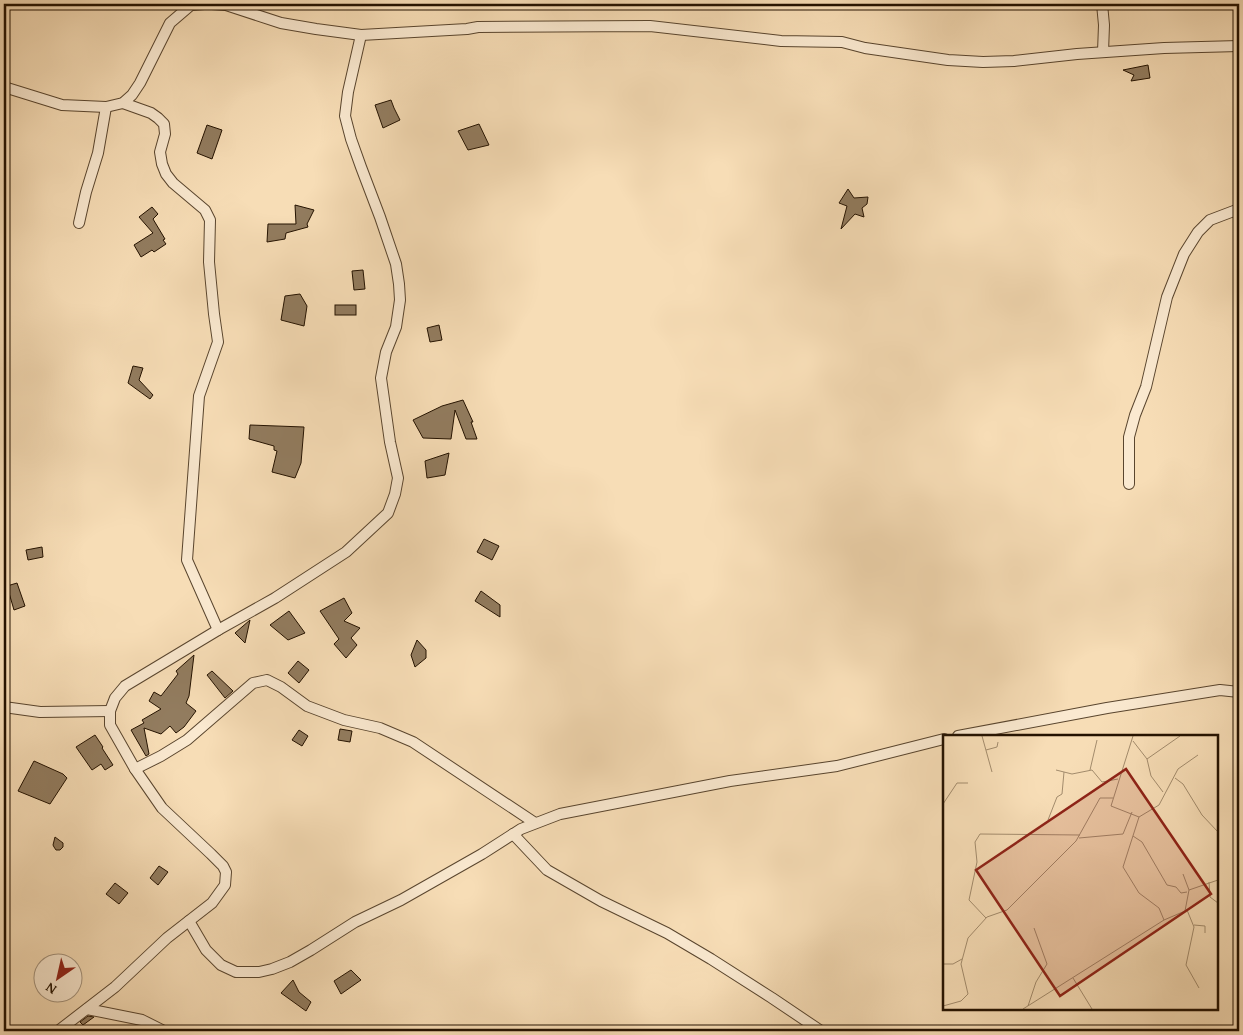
<svg xmlns="http://www.w3.org/2000/svg" width="1243" height="1035" viewBox="0 0 1243 1035" font-family="'Gentium Book Plus',serif">
<rect width="100%" height="100%" fill="#f7ddb6"/>
<filter id="stains"><feTurbulence type="fractalNoise" baseFrequency=".004" numOctaves="4"/><feColorMatrix values="0 0 0 0 .2 0 0 0 0 .09 0 0 0 0 .02 0 0 0 .5 -.17"/></filter>
<radialGradient id="worn" r=".72"><stop offset=".6" stop-color="#630" stop-opacity="0"/><stop offset="1" stop-color="#630" stop-opacity=".3"/></radialGradient>
<!-- building -->
<g fill="#927c5f" stroke="#241200">
<polygon points="1148,65 1150,78 1131,81 1134,75 1123,70"/>
<polygon points="391,100 394,108 400,120 383,128 375,105"/>
<polygon points="479,124 489,145 468,150 458,131"/>
<polygon points="207,125 222,130 212,159 197,153"/>
<polygon points="848,189 854,198 868,197 867,204 862,208 864,217 855,214 841,229 847,206 839,203"/>
<polygon points="295,205 314,210 307,224 308,227 286,233 285,239 267,242 268,224 296,224"/>
<polygon points="152,207 158,214 153,219 165,239 163,240 166,244 154,252 152,250 141,257 134,245 153,233 139,217"/>
<polygon points="363,270 365,289 354,290 352,271"/>
<polygon points="300,294 307,306 304,326 281,320 285,296"/>
<rect x="335" y="305" width="21" height="10"/>
<polygon points="439,325 442,340 430,342 427,328"/>
<polygon points="133,366 143,368 139,380 153,395 150,399 128,383"/>
<polygon points="463,400 473,422 471,422 477,439 466,439 455,410 451,439 423,438 413,420 442,406"/>
<polygon points="250,425 304,427 301,463 295,478 272,472 277,451 274,450 274,446 249,439"/>
<polygon points="449,453 445,475 427,478 425,461"/>
<polygon points="484,539 499,546 492,560 477,552"/>
<polygon points="42,547 43,557 28,560 26,550"/>
<polygon points="17,583 25,606 14,610 7,586"/>
<polygon points="481,591 500,605 500,617 475,601"/>
<polygon points="344,598 352,613 344,621 360,628 351,638 357,645 346,658 334,644 339,639 320,611"/>
<polygon points="289,611 305,633 288,640 270,625"/>
<polygon points="250,620 245,643 235,633"/>
<polygon points="417,640 426,650 426,658 415,667 411,655"/>
<polygon points="194,655 189,696 186,703 196,711 184,727 176,733 170,726 161,734 144,728 149,754 146,756 131,730 144,723 142,720 161,709 149,701 154,692 161,696 178,674 176,671"/>
<polygon points="298,661 309,670 299,683 288,673"/>
<polygon points="212,671 233,691 225,698 207,675"/>
<polygon points="340,729 352,731 350,742 338,740"/>
<polygon points="299,730 308,736 302,746 292,740"/>
<polygon points="95,735 103,747 102,748 113,765 105,770 101,764 92,770 76,747"/>
<polygon points="34,761 63,774 67,778 50,804 18,791"/>
<polygon points="55,837 63,843 63,847 60,850 56,850 54,847 53,845"/>
<polygon points="159,866 168,872 158,885 150,878"/>
<polygon points="115,883 128,893 119,904 106,894"/>
<polygon points="351,970 361,980 341,994 334,981"/>
<polygon points="293,980 299,992 311,1002 306,1011 281,993"/>
<polygon points="88,1016 94,1017 83,1025 80,1022"/>
</g>
<g fill="none" stroke-linecap="round" stroke-linejoin="round">
<defs>
<g id="minor">
<polyline points="212,4 226,5 281,23 316,29 361,35 467,29 478,27 650,26 781,41 842,42 865,48 948,60 983,62 1014,61 1077,54 1164,48 1239,46"/>
<polyline points="1102,4 1104,25 1103,52"/>
<polyline points="4,8 6,4"/>
<polyline points="4,87 62,105 106,107 123,103 132,95 140,83 170,23 191,5 204,4"/>
<polyline points="123,103 151,113 158,118 164,124 165,134 160,152 162,164 166,174 173,183 205,210 210,220 209,262 214,314 218,342 199,396 187,560 218,630"/>
<polyline points="79,223 86,192 98,153 106,107"/>
<polyline points="1129,484 1129,437 1135,415 1146,387 1167,297 1184,254 1198,232 1210,220 1239,209"/>
<polyline points="4,707 40,712 110,711"/>
<polyline points="958,736 1107,708 1220,690 1239,692"/>
<polyline points="135,769 161,756 187,740 253,683 267,680 281,687 307,706 344,720 380,728 413,742 535,823"/>
<polyline points="513,834 547,870 601,901 667,933 711,959 772,998 821,1031"/>
<polyline points="189,921 206,950 221,965 236,972 259,972 272,969 290,962 311,950 355,922 401,900 482,854 521,829 560,814 730,781 837,766 944,739"/>
<polyline points="87,1009 142,1020 164,1031"/>
<polyline points="58,1031 115,987 167,938 212,903 225,885 226,872 223,866 211,854 162,808 135,769 110,725 110,711 115,698 125,686 218,630 275,598 346,552 388,513 395,494 398,478 390,442 381,378 386,352 396,327 400,300 399,284 396,264 380,217 361,167 351,139 345,116 348,92 361,35"/>
</g>
</defs>
<!-- minor casing -->
<use href="#minor" stroke="#59452e" stroke-width="12"/>
<!-- minor -->
<use href="#minor" stroke="#fae9d0" stroke-width="10"/>
</g>
<!-- overview -->
<g transform="translate(943 735)">
<rect width="275" height="275" fill="#f7ddb6"/>
<path fill="none" stroke="#a38c6d" stroke-width="1" d="M39 1 49 37M190 1 168 71 196 82 180 132 196 158 216 173 221 185M190 6 204 24 208 41 220 57M43 15 54 12 55 7M204 24 237 1M113 35 129 39 149 35 159 47 175 44M147 35 154 5M232 43 240 49 259 80 275 97M0 69 14 48H25M196 82 216 70 235 34 255 20M105 85 114 62 119 59 121 37M190 101 199 107 224 150 233 152 238 158 244 157M136 103 180 99 189 77M240 139 246 155M266 147 267 162 275 168M244 175 251 192 243 230 256 253M43 183 26 165 34 127 32 107 37 99 137 100M251 190 262 191V198M0 229H10L19 224M130 243 149 274M0 271 18 266 25 259 18 229 25 203 44 182 64 175 133 106 157 63H170M85 271 93 247 104 229 91 193M80 274 221 185 242 176 246 155 275 145"/>
<path fill="#8f2418" fill-opacity="0.15" stroke="#8f2418" stroke-width="2.5" d="M183 34 268 159 117 261 33 135Z"/>
<rect width="275" height="275" fill="none" stroke="#241200" stroke-width="2.5"/>
</g>
<!-- margin -->
<rect width="1243" height="1035" fill="none" stroke="#f7ddb6" stroke-width="20"/>
<rect x="5" y="5" width="1233" height="1025" fill="none" stroke="#241200" stroke-width="2.5"/>
<rect x="10" y="10" width="1223" height="1015" fill="none" stroke="#241200"/>
<!-- north arrow -->
<g transform="translate(58 978) rotate(214)"><circle r="24" fill="#fae9d0" stroke="#a4937d"/>
<path d="M0-4L9 19L0 12L-9 19Z" fill="#8f2418"/>
<text y="-8" font-size="14" font-weight="bold" text-anchor="middle" fill="#241200">N</text>
</g>
<rect width="100%" height="100%" filter="url(#stains)"/>
<rect width="100%" height="100%" fill="url(#worn)"/>
</svg>
